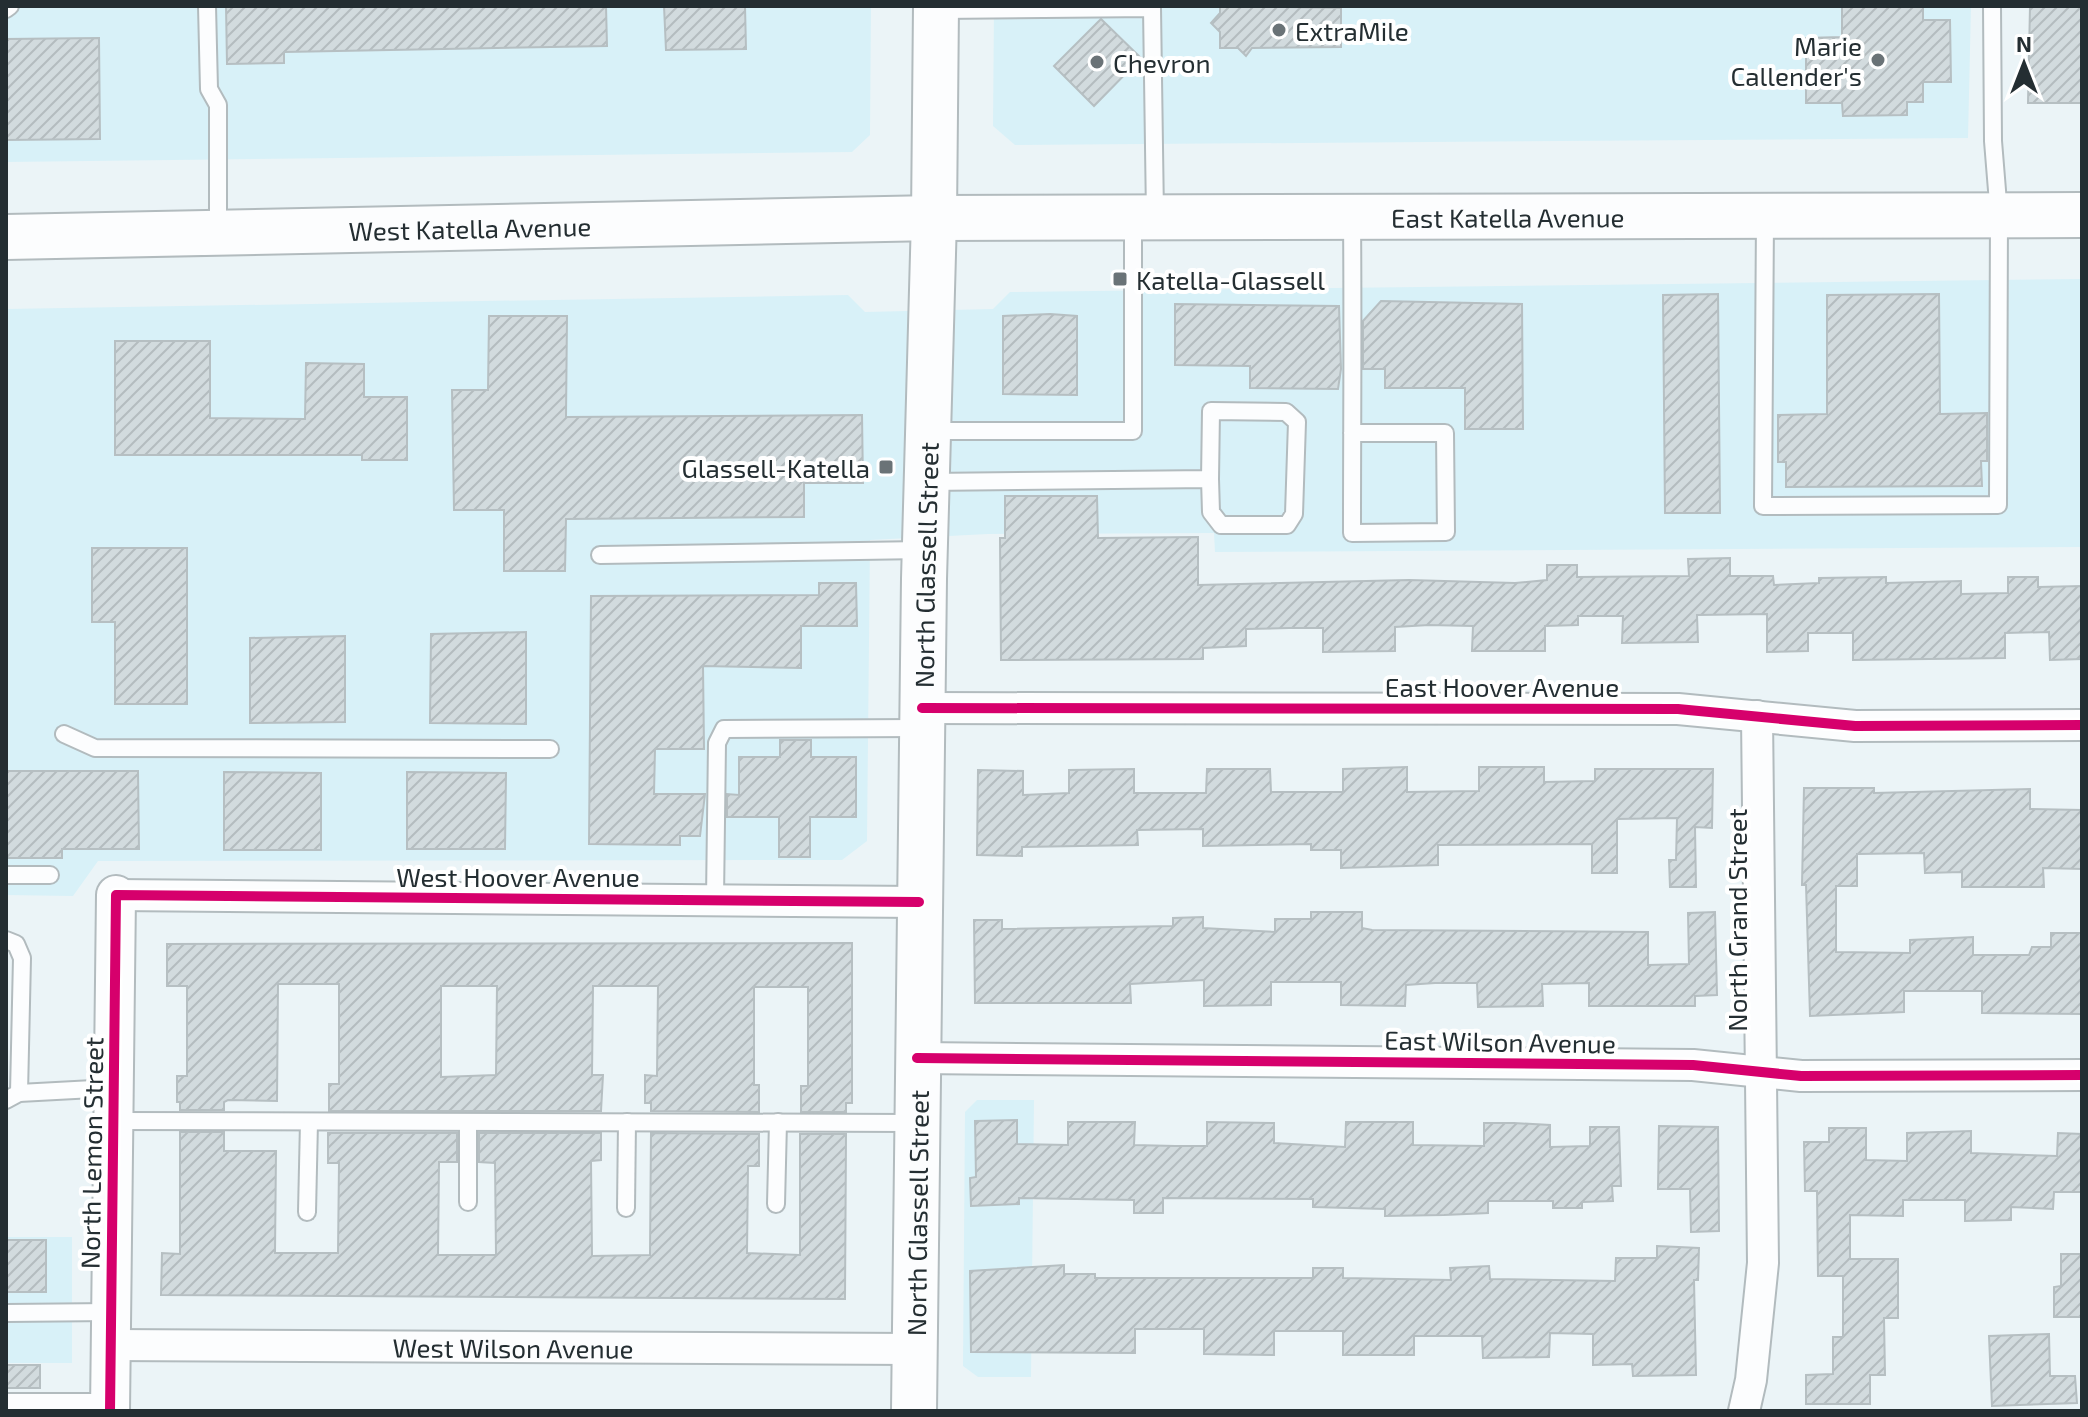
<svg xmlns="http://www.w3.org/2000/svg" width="2088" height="1417" viewBox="0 0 2088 1417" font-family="'Exo 2',sans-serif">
<defs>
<pattern id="building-hatch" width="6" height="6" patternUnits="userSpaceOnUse" patternTransform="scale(2)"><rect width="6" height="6" fill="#d2dbde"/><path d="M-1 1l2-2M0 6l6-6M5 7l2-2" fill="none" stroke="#b4bcbf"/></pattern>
</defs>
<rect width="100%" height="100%" fill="#ebf4f7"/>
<!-- built -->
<g fill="#d8f1f8">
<polygon points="6,6 871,6 870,135 852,152 6,162"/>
<polygon points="994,6 1971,6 1968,138 1015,145 993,126"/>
<polygon points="2082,279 2082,547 1215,552 1214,533 988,534 870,540 867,841 842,860 98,861 73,896 6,895 6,309 848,295 865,312 993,309 1010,292"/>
<polygon points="977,1100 1034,1100 1031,1377 978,1377 963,1366 965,1112"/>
<rect x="6" y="1237" width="66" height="126"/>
</g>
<!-- building -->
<g fill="url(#building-hatch)" stroke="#b6bfc2" stroke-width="2" fill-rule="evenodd">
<polygon points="226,6 606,6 607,46 284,52 284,63 227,64"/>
<polygon points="664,6 745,6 746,49 666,50"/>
<polygon points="1220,6 1341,8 1341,47 1252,48 1246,56 1238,48 1220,48 1220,32 1211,23 1220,13"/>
<polygon points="1842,6 1923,6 1923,20 1950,20 1951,82 1923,82 1923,102 1907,102 1907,115 1843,116 1842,103 1806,103 1806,38 1842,37"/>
<polygon points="2030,6 2082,6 2082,103 2028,103"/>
<polygon points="1101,19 1141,58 1094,106 1054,66"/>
<polygon points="99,38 100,139 6,140 6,39"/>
<polygon points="1718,294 1720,513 1665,513 1663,295"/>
<polygon points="1939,294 1940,414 1987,413 1987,461 1981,461 1982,486 1786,487 1786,462 1778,462 1778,415 1827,414 1827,295"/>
<polygon points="1381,301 1522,304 1523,429 1465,429 1465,388 1385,388 1385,369 1363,369 1363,321"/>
<polygon points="1175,304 1339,306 1341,369 1338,389 1250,388 1250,366 1175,365"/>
<polygon points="1050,314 1077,316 1077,395 1003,394 1003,316"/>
<polygon points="489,316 567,316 566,417 862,415 863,483 804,483 804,517 566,519 565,571 504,571 504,510 454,510 452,390 488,390"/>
<polygon points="115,341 210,341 210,418 305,419 306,363 364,364 364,397 407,397 407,460 362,460 362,455 115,455"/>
<polygon points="1005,496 1097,496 1098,538 1198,537 1198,585 1409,580 1515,583 1547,580 1547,565 1577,565 1577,577 1689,576 1688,559 1730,558 1730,576 1773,576 1774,585 1819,583 1819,578 1886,577 1886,583 1961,581 1961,594 2008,593 2008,577 2038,577 2038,587 2082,586 2082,659 2050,660 2049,632 2005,633 2005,658 1853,660 1853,633 1808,633 1808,651 1767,652 1767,614 1697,615 1698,642 1622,643 1623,616 1578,616 1578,625 1545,626 1545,651 1472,651 1473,626 1429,625 1395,627 1395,651 1323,652 1323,628 1289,628 1246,629 1246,646 1203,648 1203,659 1001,660 1000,538 1005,538"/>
<polygon points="92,548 187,548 187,704 115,704 115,622 92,622"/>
<polygon points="819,583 856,583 857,626 801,626 801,668 703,666 704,749 655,749 654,794 705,794 700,836 680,836 680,845 589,844 591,596 819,595"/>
<polygon points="526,632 526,724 430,723 431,634"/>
<polygon points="345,636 345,722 250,723 250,638"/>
<polygon points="780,740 811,740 811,757 856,757 856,817 810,817 810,857 779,857 779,817 727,817 727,794 739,795 739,757 780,757"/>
<polygon points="1407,767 1407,792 1479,791 1479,767 1544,767 1544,782 1595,781 1595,769 1713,769 1712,828 1695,827 1696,887 1670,887 1669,860 1676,860 1677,818 1617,819 1617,873 1592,873 1592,844 1438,845 1438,865 1341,868 1341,850 1311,850 1311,844 1203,846 1203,829 1137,830 1138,845 1022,847 1022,856 977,855 978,770 1023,771 1023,795 1069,793 1069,770 1134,769 1134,793 1206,793 1207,769 1270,769 1271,792 1343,792 1343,769"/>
<polygon points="6,771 138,771 139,849 62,849 62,858 6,858"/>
<polygon points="224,772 321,773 321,850 224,850"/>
<polygon points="407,772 506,773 505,849 407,849"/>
<polygon points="1804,788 1874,788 1874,793 2030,789 2030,809 2082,810 2082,869 2043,868 2044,887 1962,887 1962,872 1925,873 1924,853 1857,854 1857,886 1836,886 1836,952 1910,953 1910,940 1973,937 1973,955 2029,955 2032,947 2051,947 2051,933 2082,933 2082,1014 1982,1013 1982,991 1904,991 1904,1012 1810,1016 1806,885 1802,885"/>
<polygon points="1311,912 1362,912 1362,928 1372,930 1648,932 1648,965 1689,964 1688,913 1715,912 1717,995 1695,996 1695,1006 1589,1006 1589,983 1542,984 1543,1006 1478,1007 1477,983 1435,983 1406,985 1405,1006 1341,1005 1341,982 1271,982 1271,1005 1204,1006 1204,980 1130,984 1131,1003 975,1003 974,920 1002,920 1002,929 1173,926 1173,918 1203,917 1203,928 1275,932 1275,919 1311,919"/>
<path d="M852 943V1103H846V1112H801V1086H808V987H754V1085H759V1112L651 1111V1103H645V1075L657 1076 658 986H593L592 1075H603L601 1111H329V1084H339V984H278L277 1101 228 1100 224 1102V1110H180V1102H177V1076H187V986H167V944ZM441 986H497L496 1075 441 1077Z"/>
<polygon points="1017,1120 1017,1144 1068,1145 1068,1122 1135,1122 1134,1145 1175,1146 1207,1146 1207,1122 1274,1123 1274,1143 1345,1147 1346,1122 1413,1122 1413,1145 1484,1146 1484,1123 1514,1123 1550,1125 1550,1147 1590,1146 1590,1127 1619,1127 1621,1186 1612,1186 1613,1201 1582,1202 1582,1208 1553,1208 1553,1201 1488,1201 1488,1213 1444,1215 1385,1216 1385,1209 1313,1207 1313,1199 1163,1198 1163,1213 1134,1213 1134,1200 1019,1198 1019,1204 971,1206 970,1178 976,1177 975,1121"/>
<polygon points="1659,1126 1718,1127 1719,1231 1691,1232 1690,1189 1658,1189"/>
<polygon points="1829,1128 1866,1128 1866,1160 1907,1161 1907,1133 1971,1131 1971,1153 2057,1156 2058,1133 2082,1134 2082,1192 2054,1192 2053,1209 2011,1207 2011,1220 1965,1221 1965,1200 1903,1200 1903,1216 1850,1215 1850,1259 1898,1259 1898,1318 1884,1318 1885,1375 1870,1375 1870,1404 1806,1404 1806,1375 1833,1374 1833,1337 1843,1337 1843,1276 1818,1276 1817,1191 1805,1191 1804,1142 1829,1142"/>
<polygon points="180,1132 224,1132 224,1151 276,1151 275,1253 338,1253 339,1163 328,1163 328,1133 457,1133 457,1162 439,1162 438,1255 496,1255 495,1163 479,1162 479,1133 601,1133 601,1160 591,1161 592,1256 650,1255 651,1133 759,1134 759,1166 748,1166 747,1253 800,1255 800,1134 846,1134 845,1299 161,1295 162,1253 180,1254"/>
<rect x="6" y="1240" width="40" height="52"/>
<polygon points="1657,1246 1699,1248 1698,1280 1694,1280 1696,1375 1633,1376 1632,1364 1593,1365 1593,1334 1550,1333 1549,1357 1483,1358 1482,1336 1414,1336 1414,1355 1343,1355 1343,1331 1274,1331 1274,1355 1204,1354 1204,1329 1135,1329 1135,1353 971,1352 970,1271 1064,1265 1064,1274 1095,1274 1095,1278 1313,1278 1313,1268 1343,1268 1343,1278 1451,1280 1450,1268 1489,1266 1490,1279 1615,1281 1616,1258 1657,1258"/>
<polygon points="2061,1254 2082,1254 2082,1317 2054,1317 2054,1287 2061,1286"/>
<polygon points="2049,1334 2050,1376 2075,1376 2077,1403 1992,1406 1989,1336"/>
<rect x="6" y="1365" width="34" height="23"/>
</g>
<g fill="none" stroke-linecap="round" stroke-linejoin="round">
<defs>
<g id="service">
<polyline points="207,6 209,89 218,105 218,231"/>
<polyline points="6,9 10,6"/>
<polyline points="940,10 1152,8 1155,216"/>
<polyline points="1765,218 1763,506 1998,505 1999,215 1993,141 1992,6"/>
<path d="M1352 219C1353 323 1352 428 1352 533L1446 532 1445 433H1352"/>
<polyline points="928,431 1133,431 1133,219"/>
<polyline points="928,482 1210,479 1211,411 1286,412 1297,422 1294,514 1287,525 1221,525 1211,512 1210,479"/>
<polyline points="600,555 923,550"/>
<polyline points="64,734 95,748 550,749"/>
<polyline points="6,875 50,875"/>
<polyline points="715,899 717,743 724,729 920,728"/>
<polyline points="6,940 16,944 22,958 19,1093"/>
<polyline points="6,1100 19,1093 112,1088"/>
<polyline points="113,1121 914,1123"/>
<polyline points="468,1122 468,1202"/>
<polyline points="776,1204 778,1122"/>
<polyline points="626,1208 627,1122"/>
<polyline points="307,1212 309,1122"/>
<polyline points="6,1313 111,1312"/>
<polyline points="6,1402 111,1402"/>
</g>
<g id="minor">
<polyline points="922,708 1678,709 1855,726 2082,725"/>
<polyline points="116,895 919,902"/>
<polyline points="917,1058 1693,1065 1801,1076 2082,1075"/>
<path id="s1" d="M111 1345 914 1349"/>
<polyline points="1744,1411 1751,1380 1763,1263 1757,716"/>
</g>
<polyline id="tertiary" points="110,1411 116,895"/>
<g id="secondary">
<path id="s2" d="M914 1411 924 579 934 218 936 6"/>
</g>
<g id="primary">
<path id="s3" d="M6 237 934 218 2082 215"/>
</g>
</defs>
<!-- service casing -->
<use href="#service" stroke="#b2bbbe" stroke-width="20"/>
<!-- minor casing -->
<use href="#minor" stroke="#b2bbbe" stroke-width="34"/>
<!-- tertiary casing -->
<use href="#tertiary" stroke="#b2bbbe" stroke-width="42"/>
<!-- secondary casing -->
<use href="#secondary" stroke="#b2bbbe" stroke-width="48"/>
<!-- primary casing -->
<use href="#primary" stroke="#b2bbbe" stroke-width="48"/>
<!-- service -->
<use href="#service" stroke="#fcfdfe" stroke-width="16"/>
<!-- minor -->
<use href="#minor" stroke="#fcfdfe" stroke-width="30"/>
<!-- tertiary -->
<use href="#tertiary" stroke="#fcfdfe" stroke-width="38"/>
<!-- secondary -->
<use href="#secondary" stroke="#fcfdfe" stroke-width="44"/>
<!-- primary -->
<use href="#primary" stroke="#fcfdfe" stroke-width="44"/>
<defs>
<g id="cycleway">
<polyline points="922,708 1678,709 1855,726 2082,725"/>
<polyline points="917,1058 1693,1065 1801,1076 2082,1075"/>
<polyline points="110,1411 116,895 919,902"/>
</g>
</defs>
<!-- cycleway casing -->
<use href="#cycleway" stroke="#fff" stroke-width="15"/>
<!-- cycleway -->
<use href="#cycleway" stroke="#d6006c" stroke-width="10"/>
</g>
<!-- markers -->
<g fill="#6a7377" stroke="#fff" stroke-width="3">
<circle cx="1279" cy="30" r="8"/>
<circle cx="1878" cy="60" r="8"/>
<circle cx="1097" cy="62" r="8"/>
<rect x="1112" y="271" width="16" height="16" rx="4"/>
<rect x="878" y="459" width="16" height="16" rx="4"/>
</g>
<g text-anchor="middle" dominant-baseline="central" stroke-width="8" stroke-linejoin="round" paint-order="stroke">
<!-- poi labels -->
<g font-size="26" fill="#242e32" stroke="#fff" text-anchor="start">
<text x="1295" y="30">ExtraMile</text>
<text x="1862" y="45" text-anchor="end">Marie<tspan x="1862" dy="30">Callender's</tspan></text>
<text x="1113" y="62">Chevron</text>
<text x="1136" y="279">Katella-Glassell</text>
<text x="870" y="467" text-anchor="end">Glassell-Katella</text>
</g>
<!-- street labels -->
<g font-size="26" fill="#242e32" stroke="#fff">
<text stroke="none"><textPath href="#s3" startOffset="1502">East Katella Avenue</textPath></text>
<text stroke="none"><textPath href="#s3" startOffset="464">West Katella Avenue</textPath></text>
<text stroke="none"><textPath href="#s2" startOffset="846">North Glassell Street</textPath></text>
<text x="1502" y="686">East Hoover Avenue</text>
<text x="518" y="876">West Hoover Avenue</text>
<text transform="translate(1736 920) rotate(-90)">North Grand Street</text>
<text transform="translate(1500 1041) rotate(1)">East Wilson Avenue</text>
<text transform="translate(91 1153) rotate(-89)">North Lemon Street</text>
<text stroke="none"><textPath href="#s2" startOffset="198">North Glassell Street</textPath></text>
<text stroke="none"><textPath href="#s1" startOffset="402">West Wilson Avenue</textPath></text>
</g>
</g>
<!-- border -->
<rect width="2088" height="1417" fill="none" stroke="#242e32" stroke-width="16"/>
<!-- north arrow -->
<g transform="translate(2024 64)" stroke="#ffffff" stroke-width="6" paint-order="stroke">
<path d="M0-6L14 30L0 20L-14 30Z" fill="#242e32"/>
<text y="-12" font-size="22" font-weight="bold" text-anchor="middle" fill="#242e32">N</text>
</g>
</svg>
